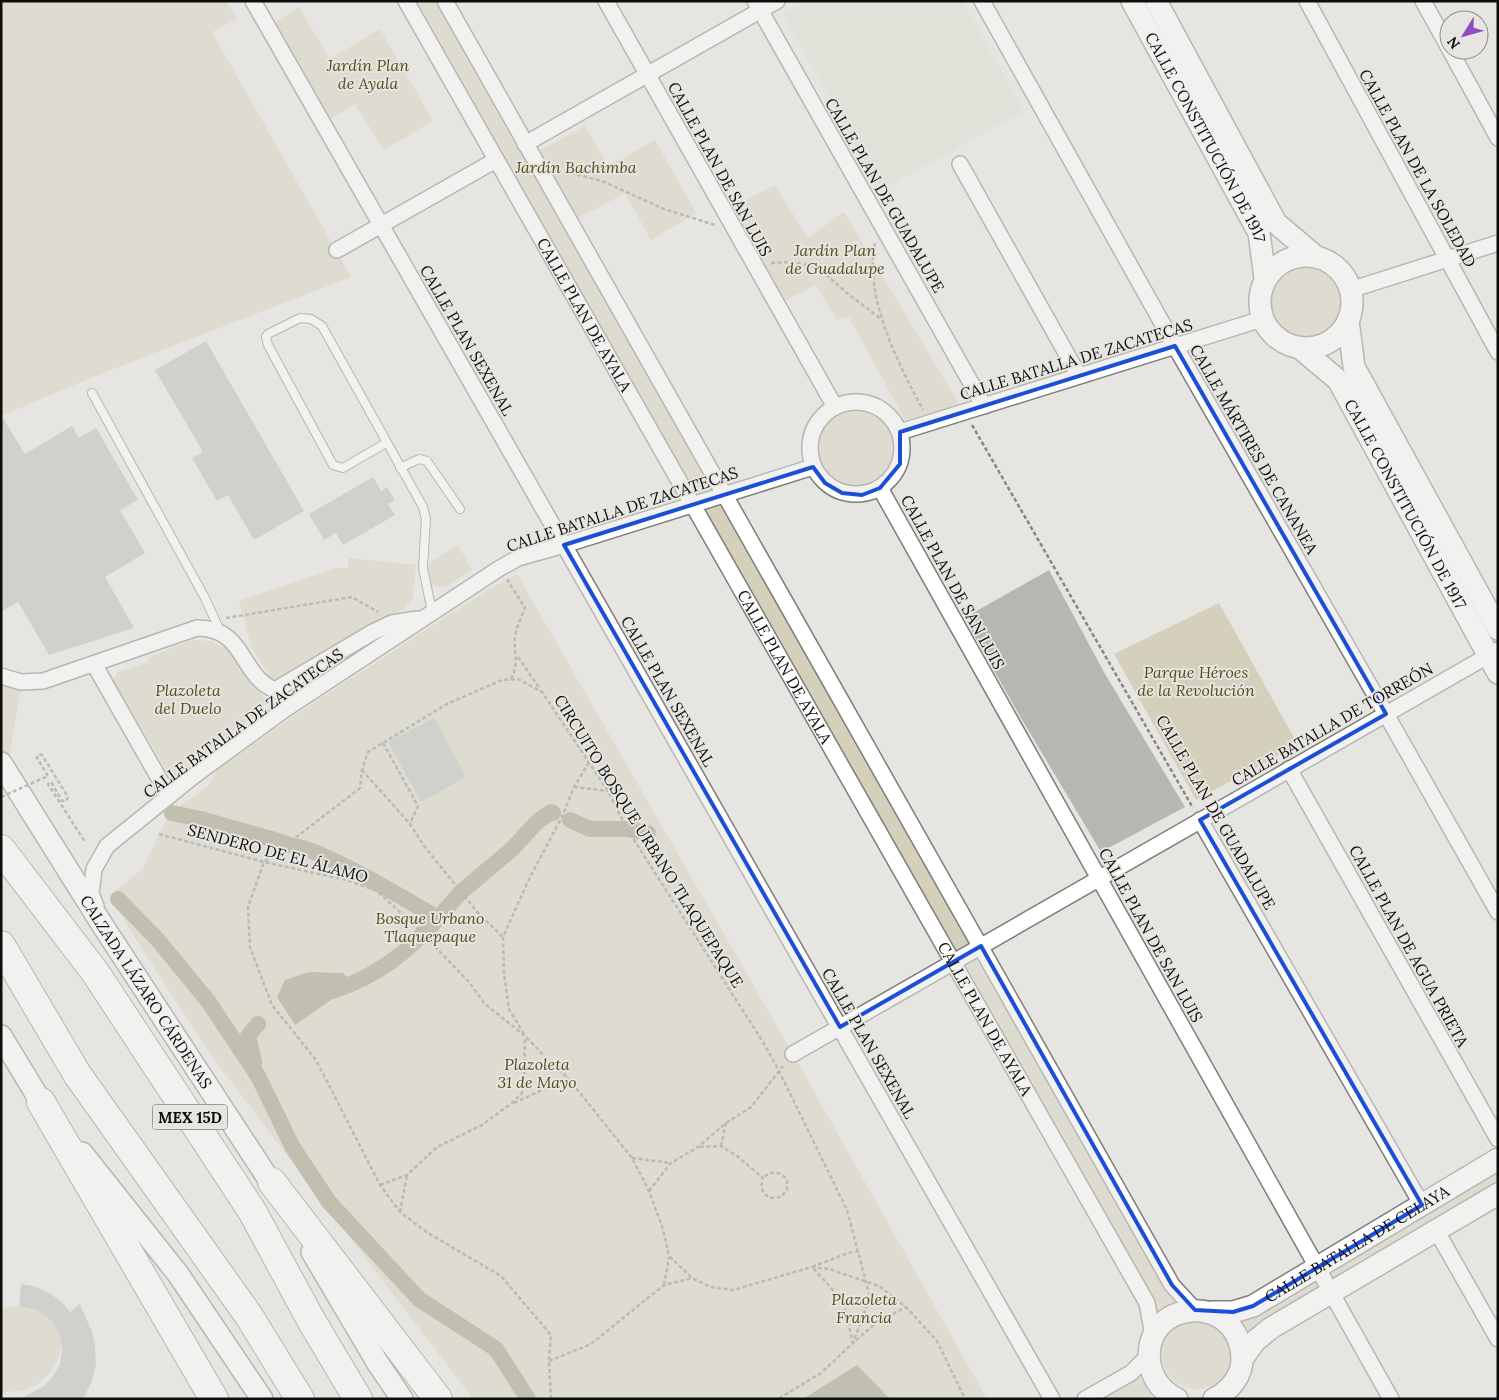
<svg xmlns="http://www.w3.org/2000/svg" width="1499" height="1400" viewBox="0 0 1499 1400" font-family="Lora,serif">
<rect width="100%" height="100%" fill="#e6e5e1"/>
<!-- built -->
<polygon fill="#dddbcf" points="807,1 962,1 1024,111 880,191 783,14"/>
<!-- green -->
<g fill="#d4d0bb">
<polygon points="1,1 226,1 237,19 212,32 351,277 103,373 1,416"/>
<polygon points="406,1 444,1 718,493 693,505"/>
<polygon points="299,7 330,59 380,29 433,121 384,150 355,104 323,124 268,27"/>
<polygon points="585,126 608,166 655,140 696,213 651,240 625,193 577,219 535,153"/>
<polygon points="775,185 808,238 844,212 961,407 905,420 849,317 837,320 816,285 782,302 730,208"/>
<circle cx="1306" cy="302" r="45"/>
<circle cx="856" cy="448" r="46"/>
<polygon points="725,495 977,948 953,962 695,509"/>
<polygon points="458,545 472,570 446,587 431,586 429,566 432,561"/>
<polygon points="349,558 416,565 413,597 405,608 285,682 272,680 252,649 239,601 336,568 348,568"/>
<polygon points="517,574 793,1054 987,1399 473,1399 210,1054 130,930 111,895 143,868 170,813 207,787 218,769 301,711 489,589"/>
<polygon points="1219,603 1298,745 1196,800 1114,654"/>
<polygon points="192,640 211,641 228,649 266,700 261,713 230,733 227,742 178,777 169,774 113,681 117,672 147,663 152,656"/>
<polygon points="1,675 21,687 8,765 1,757"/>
<polygon points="978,951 1188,1310 1156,1331 958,962"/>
<polygon points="1498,1162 1498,1194 1255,1341 1237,1311"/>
<path d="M12 1306C91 1308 64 1400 1 1391V1308Z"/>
<circle cx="1197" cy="1354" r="35"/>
<polygon points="1138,1372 1152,1397 1150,1399 1092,1399"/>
</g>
<!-- water -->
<g fill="#969174">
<polygon points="309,972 343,973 354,984 295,1025 277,997 285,980"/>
<polygon points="857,1365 890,1399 803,1399"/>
</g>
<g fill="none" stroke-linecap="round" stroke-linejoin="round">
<!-- canal -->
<g stroke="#969174" stroke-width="16">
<path d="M172 813 201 819 278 841C289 846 303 847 314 852 357 870 398 895 438 918 407 953 377 976 333 991"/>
<polyline points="570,820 590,829 627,829 648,833"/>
<polyline points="118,899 157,939 208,1001 258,1076 292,1146 329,1202 419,1299 496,1349 528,1399"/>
<polyline points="432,925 461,892 511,850 538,821 551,812 553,813"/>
<polyline points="254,1062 248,1036 258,1024"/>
</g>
</g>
<!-- building -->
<g fill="#b7b6b2">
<polygon points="206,341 304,511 254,540 228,495 217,501 192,458 203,452 155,370"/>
<polygon points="1,415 25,454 72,426 79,438 96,428 138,500 120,510 145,553 105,577 134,628 49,655 18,602 1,612"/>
<polygon points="373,477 381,491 387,487 395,500 388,504 395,515 343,545 336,533 324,540 309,514"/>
<polygon points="1049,570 1105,674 1185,807 1101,852 1021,718 964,618"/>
<polygon points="434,718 466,777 421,802 388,742"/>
<polygon points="21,1284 33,1286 47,1292 61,1301 70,1312 80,1304 92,1332 95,1346 96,1364 92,1381 83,1399 20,1399 44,1386 53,1376 60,1364 62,1350 60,1337 54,1324 46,1316 36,1310 19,1306"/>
</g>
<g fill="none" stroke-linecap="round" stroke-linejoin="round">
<defs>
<g id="lane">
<polyline points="92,393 205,598 220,631"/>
<polyline points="386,443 343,468 333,465 268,345 266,337 268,334 300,318 311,319 322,326 423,507 426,519 423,568 432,612"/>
<polyline points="400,468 419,459 427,461 460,509"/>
</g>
<g id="street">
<polyline points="253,1 1052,1399"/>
<path id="s1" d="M406 1 1147 1303 1153 1336"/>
<polyline points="445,1 1172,1285 1195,1310"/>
<polyline points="606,1 835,407"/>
<polyline points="755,1 984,406"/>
<polyline points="982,1 1175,346 1386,714 1498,912"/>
<polyline points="1307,1 1498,352"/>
<polyline points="1423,1 1449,48"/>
<polyline points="1450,50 1498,138"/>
<polyline points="525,144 777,1"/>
<polyline points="960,164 1079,376"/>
<polyline points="337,250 496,160"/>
<polyline points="1350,290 1498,243"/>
<circle cx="856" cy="448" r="46"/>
<polyline points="900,432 1262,319"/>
<polyline points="880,488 1391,1399"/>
<polyline points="94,664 169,796"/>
<path d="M1 676 21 682 43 681 197 628C246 628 239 675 275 690"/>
<polyline points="275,690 373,632 392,623 417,619"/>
<polyline points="1289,769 1498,1139"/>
<polyline points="1200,820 1422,1205"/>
<polyline points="96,906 91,893 94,869 107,846 195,775 284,710 500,568 518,558 564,545 813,467"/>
<polyline points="793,1054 1498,650"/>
<polyline points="1436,1230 1498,1339"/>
<polyline points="1085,1399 1131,1373 1149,1355"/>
</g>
<g id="secondary">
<path id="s2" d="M1132 1 1259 233 1265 278"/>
<polyline points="1156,1 1276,223 1315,256"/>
<circle cx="1306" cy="302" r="46"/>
<polyline points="1348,320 1354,367 1498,629"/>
<path id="s3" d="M1300 348 1338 380 1498 673"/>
<path id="s4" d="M1 763 103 926 279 1195"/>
<polyline points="1,1036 41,1102 50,1113"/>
<polyline points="82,1153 178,1274 262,1399"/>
<polyline points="312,1252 377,1362 402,1399"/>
<path id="s5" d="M1211 1312H1233L1253 1306 1498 1159"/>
<polyline points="1242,1359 1255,1341 1271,1328 1498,1194"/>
<path d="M1177 1399C1163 1392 1153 1380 1150 1364 1140 1299 1238 1290 1242 1357 1243 1375 1230 1391 1214 1399"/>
</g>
<g id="highway">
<polyline points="1,849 95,972 252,1211 311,1320 358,1399"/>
<polyline points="1,945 77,1074 249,1316 300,1399"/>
<polyline points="41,1102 214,1399"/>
<polyline points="272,1182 438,1399"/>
</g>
</defs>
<!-- lane casing -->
<use href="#lane" stroke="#7e7d79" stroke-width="10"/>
<!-- street casing -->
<use href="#street" stroke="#7e7d79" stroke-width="18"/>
<!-- secondary casing -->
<use href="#secondary" stroke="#7e7d79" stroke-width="24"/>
<!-- highway casing -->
<use href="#highway" stroke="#7e7d79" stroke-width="30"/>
<!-- path -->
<g stroke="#868683" stroke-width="2.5" stroke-dasharray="4 2.5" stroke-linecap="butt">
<polyline points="558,170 602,181 664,209 715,225"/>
<path d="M875 243C864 298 898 363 923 410"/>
<polyline points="771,263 789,262 816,266 847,293 881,319"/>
<polyline points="972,425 1193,808"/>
<path d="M507 579 525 608C522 616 517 626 515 635 513 652 520 661 511 679"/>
<polyline points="226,618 352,597 378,612"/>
<polyline points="518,657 540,689"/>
<polyline points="383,743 418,806 410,824"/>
<polyline points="362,770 410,824 424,846 479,914 503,937"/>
<polyline points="48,776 37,758 39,754 42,755 68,797 66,801 62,801 51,782 48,784 85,842"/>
<polyline points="574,787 608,791"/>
<polyline points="159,834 264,862 347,880 377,891 410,921 469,982 485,1004 525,1036 553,1065 568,1078 632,1158 649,1191 663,1229 669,1256 692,1278 711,1287 733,1290 812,1267 829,1269 879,1286 906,1307 937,1341 965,1399"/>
<polyline points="524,1034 509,1009 504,974 503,937 530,877 562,817 574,787 590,761"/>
<polyline points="514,1103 568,1078"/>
<polyline points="721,1146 726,1123"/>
<path d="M700 1147 721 1146 737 1156 763 1178C760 1188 762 1193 770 1198L781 1197 787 1190V1180C780 1171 771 1170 763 1178"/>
<polyline points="632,1158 671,1163"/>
<polyline points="380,1185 407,1175 437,1147 482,1125 512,1103 522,1093 524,1085 525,1037"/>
<polyline points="649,1191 671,1163 698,1147 726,1123 751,1107 783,1066"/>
<polyline points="400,1212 407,1175"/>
<polyline points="859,1251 848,1253 812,1267 843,1301 853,1343 876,1323 906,1307"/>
<polyline points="664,1285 669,1257"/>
<polyline points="549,1361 591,1344 664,1285 692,1278"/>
<polyline points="551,1399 549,1361 551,1335 501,1276 428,1233 400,1212 380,1185 316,1060 272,1005 250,947 248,907 264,862 360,788 362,770 368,752 447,704 502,680 518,679 542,692 608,791 627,829 763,1042 779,1071 847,1210 870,1297 853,1343 821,1373 778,1399"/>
</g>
<!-- lane -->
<use href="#lane" stroke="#fff" stroke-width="8"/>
<!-- street -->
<use href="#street" stroke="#fff" stroke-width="15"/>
<!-- secondary -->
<use href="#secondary" stroke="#fff" stroke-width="21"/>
<!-- highway -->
<use href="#highway" stroke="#fff" stroke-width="28"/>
<!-- path-bridge -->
<polyline stroke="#868683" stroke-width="2.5" stroke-dasharray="4 2.5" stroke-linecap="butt" points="1,797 48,776"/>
</g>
<!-- marked area -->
<path d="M0 0H1499V1400H0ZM1175 346 1386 714 1200 820 1422 1205 1253 1306 1233 1312 1195 1310 1172 1285 981 946 840 1027 564 545 813 467 825 483 842 493 862 495 880 488 900 464V432Z" fill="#e6e5e1" fill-opacity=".55" fill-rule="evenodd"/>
<path fill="none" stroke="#1d4ed8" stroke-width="4" stroke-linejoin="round" d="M1175 346 1386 714 1200 820 1422 1205 1253 1306 1233 1312 1195 1310 1172 1285 981 946 840 1027 564 545 813 467 825 483 842 493 862 495 880 488 900 464V432Z"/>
<g text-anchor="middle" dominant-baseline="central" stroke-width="4" stroke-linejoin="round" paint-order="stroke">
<!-- shield labels -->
<rect fill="#e6e5e1" stroke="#4e4e4b" stroke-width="1" x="152.5" y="1104.5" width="75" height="25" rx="4"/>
<g font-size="15" font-weight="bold" fill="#0d0d0b">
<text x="190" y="1117">MEX 15D</text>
</g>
<!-- park labels -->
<g font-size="16" font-style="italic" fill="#574e1a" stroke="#e6e5e1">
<text x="368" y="65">Jardín Plan<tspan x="368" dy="18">de Ayala</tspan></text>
<text x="576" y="167">Jardín Bachimba</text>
<text x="835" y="250">Jardín Plan<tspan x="835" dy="18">de Guadalupe</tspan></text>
<text x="1196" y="672">Parque Héroes<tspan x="1196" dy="18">de la Revolución</tspan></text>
<text x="188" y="690">Plazoleta<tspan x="188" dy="18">del Duelo</tspan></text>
<text x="430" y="918">Bosque Urbano<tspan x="430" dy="18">Tlaquepaque</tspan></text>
<text x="537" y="1064">Plazoleta<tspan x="537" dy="18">31 de Mayo</tspan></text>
<text x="864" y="1299">Plazoleta<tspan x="864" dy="18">Francia</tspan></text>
</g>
<!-- street labels -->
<g font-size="16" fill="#0d0d0b" stroke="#e6e5e1">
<text stroke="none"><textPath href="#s2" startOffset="155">CALLE CONSTITUCIÓN DE 1917</textPath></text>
<text transform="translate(1418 168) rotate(61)">CALLE PLAN DE LA SOLEDAD</text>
<text transform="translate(720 169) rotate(61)">CALLE PLAN DE SAN LUIS</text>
<text transform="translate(885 195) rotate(60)">CALLE PLAN DE GUADALUPE</text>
<text stroke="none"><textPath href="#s1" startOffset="361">CALLE PLAN DE AYALA</textPath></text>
<text transform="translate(467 340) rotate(60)">CALLE PLAN SEXENAL</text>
<text transform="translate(1076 359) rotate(-17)">CALLE BATALLA DE ZACATECAS</text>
<text transform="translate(1254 449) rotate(60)">CALLE MÁRTIRES DE CANANEA</text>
<text stroke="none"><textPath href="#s3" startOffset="191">CALLE CONSTITUCIÓN DE 1917</textPath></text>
<text transform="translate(622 509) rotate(-18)">CALLE BATALLA DE ZACATECAS</text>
<text transform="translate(953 582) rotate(61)">CALLE PLAN DE SAN LUIS</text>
<text stroke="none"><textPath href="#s1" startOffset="766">CALLE PLAN DE AYALA</textPath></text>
<text transform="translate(668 691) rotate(60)">CALLE PLAN SEXENAL</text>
<text transform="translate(243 723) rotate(-36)">CALLE BATALLA DE ZACATECAS</text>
<text transform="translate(1332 724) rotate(-30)">CALLE BATALLA DE TORREÓN</text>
<text transform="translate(1216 812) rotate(60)">CALLE PLAN DE GUADALUPE</text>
<text transform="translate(649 841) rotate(58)">CIRCUITO BOSQUE URBANO TLAQUEPAQUE</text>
<text transform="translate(278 853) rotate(15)">SENDERO DE EL ÁLAMO</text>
<text transform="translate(1151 935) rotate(61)">CALLE PLAN DE SAN LUIS</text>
<text transform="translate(1409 946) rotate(61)">CALLE PLAN DE AGUA PRIETA</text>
<text stroke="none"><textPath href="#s4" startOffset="271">CALZADA LÁZARO CÁRDENAS</textPath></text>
<text stroke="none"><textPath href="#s1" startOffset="1171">CALLE PLAN DE AYALA</textPath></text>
<text transform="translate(869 1043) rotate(60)">CALLE PLAN SEXENAL</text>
<text stroke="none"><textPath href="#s5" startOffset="164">CALLE BATALLA DE CELAYA</textPath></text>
</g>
</g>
<!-- border -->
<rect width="1499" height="1400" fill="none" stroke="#0d0d0b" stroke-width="5"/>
<!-- north arrow -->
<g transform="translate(1464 35) rotate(233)"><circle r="24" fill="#e6e5e1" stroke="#8f8f8b"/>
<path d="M0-4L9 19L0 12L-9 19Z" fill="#914cc0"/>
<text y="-8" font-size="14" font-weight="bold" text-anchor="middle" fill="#0d0d0b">N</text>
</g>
</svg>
